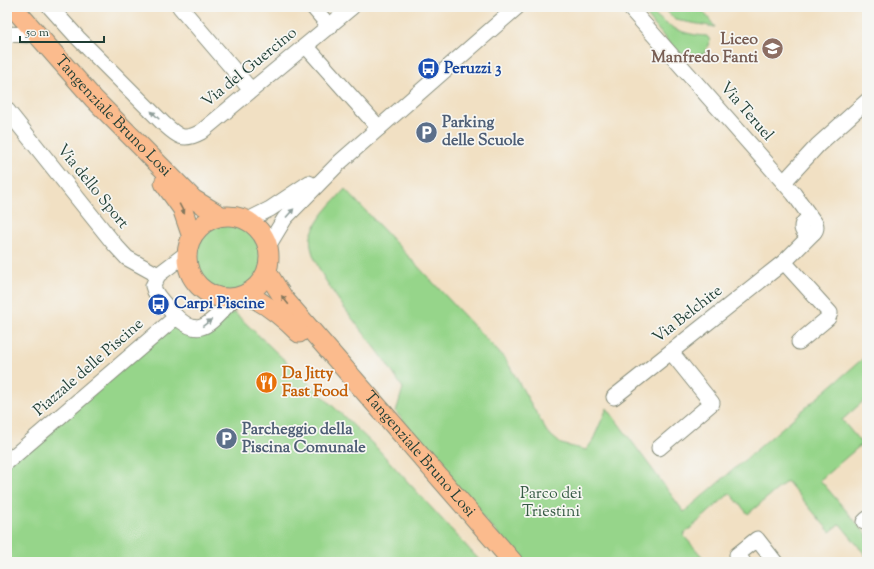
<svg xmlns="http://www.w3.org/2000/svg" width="874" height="569" viewBox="0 0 874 569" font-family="'Sorts Mill Goudy',serif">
<rect width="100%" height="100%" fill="#f6f6f2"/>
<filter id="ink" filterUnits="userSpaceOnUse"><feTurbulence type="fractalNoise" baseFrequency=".025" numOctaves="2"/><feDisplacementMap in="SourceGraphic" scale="8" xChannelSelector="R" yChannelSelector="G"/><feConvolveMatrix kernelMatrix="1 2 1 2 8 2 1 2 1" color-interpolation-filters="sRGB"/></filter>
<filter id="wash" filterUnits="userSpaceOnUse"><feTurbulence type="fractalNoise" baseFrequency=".012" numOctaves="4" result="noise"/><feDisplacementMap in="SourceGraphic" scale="16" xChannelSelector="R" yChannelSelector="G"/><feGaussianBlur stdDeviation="0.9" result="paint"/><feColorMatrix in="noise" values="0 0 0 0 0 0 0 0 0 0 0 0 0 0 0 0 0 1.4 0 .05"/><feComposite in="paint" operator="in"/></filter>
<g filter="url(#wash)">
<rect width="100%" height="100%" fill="#f1e0c3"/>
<!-- green -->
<g fill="#96d58a" stroke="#5a895f">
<path d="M640 7H649C664 27 684 35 707 36L710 40 705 53 695 55 677 53Z"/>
<polygon points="667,7 700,7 715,27 675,20 665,9"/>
<path d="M345 189 506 360 547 432 561 444 586 450 592 442 607 408 684 512 867 355V398L842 420 862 444 820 480 867 535V557L840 524 830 532 787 481 748 514 730 493 683 535 707 562H524L475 509 396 412 403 388C394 375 386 362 377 350 360 328 304 263 311 236 316 218 333 203 345 189Z"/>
<circle cx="229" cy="257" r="34"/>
<polygon points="219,313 235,313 376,447 481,562 7,562 7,462 176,323 197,333"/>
</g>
</g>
<g filter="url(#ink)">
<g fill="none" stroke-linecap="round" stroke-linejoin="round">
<defs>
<g id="minor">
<path d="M50 7 78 38 164 124C177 136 183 142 201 132L352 7"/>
<polyline points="180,7 251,90"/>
<polyline points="313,7 330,27"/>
<polyline points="629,7 794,194 814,222"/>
<polyline points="7,34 27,35"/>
<polyline points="306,46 379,128"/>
<polyline points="7,110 115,245 127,258 158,275"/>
<polyline points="784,182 818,145 867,101"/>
<circle cx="809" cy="227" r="7"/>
<polyline points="248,220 270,209 309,183"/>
<polyline points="268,246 285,218 340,162 517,7"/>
<path d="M187 253 158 275 153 286C155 296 164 303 171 311 200 344 210 322 234 298"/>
<polyline points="784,262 830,313 828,318 799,342"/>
<polyline points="614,397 784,262 814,232"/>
<polyline points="659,448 712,403 671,352"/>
<polyline points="7,462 176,317"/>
<polyline points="864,522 867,519"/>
<polyline points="743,562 737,555 757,539 775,562"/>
</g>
<g id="major">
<path id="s1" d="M13 7 93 98 193 199 221 216"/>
<polyline points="164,183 182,208 192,237"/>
<circle cx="228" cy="257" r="41"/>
<path id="s2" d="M267 272 284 299 513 562"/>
<path d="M246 294C267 304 283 317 299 333"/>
</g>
</defs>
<!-- minor casing -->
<use href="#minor" stroke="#888e7c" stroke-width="17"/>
<!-- major casing -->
<use href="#major" stroke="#888e7c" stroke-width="21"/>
<!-- minor -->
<use href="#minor" stroke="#fff" stroke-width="15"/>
<!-- major -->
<use href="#major" stroke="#fbbb8d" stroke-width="19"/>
</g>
<!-- one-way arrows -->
<defs><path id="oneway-solid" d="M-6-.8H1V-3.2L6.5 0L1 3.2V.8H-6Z"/></defs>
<g fill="#8f9e9a">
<use href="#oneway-solid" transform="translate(155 115) rotate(-135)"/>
<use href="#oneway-solid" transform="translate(290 213) rotate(-48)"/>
<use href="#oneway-solid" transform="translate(207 323) rotate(-37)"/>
</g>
<g fill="#82765c">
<use href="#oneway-solid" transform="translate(182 209) rotate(62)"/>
<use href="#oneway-solid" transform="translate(285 300) rotate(-129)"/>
</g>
</g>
<!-- icons -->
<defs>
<symbol id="school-disc" viewBox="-11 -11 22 22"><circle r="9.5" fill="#8d6e63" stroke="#f6f6f2"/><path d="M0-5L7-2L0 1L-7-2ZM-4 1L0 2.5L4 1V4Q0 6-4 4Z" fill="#fff"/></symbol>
<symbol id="bus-disc" viewBox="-11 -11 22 22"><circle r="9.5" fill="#1a4fb4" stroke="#f6f6f2"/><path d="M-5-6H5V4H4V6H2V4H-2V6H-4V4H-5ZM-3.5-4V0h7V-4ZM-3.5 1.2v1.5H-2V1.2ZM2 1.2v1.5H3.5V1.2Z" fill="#fff"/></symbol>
<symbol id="parking-disc" viewBox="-11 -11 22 22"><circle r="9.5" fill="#5c6f8a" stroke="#f6f6f2"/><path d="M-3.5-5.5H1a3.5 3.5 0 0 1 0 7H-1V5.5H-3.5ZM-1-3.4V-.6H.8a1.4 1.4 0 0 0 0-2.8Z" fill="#fff"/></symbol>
<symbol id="restaurant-disc" viewBox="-11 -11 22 22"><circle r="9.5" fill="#e8710a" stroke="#f6f6f2"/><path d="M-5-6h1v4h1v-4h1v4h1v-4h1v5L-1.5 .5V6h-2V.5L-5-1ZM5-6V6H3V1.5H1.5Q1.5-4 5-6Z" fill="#fff"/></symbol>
</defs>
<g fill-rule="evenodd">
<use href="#school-disc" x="760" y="36" width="25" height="25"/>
<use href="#bus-disc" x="416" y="56" width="25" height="25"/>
<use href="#parking-disc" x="414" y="120" width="25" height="25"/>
<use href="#bus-disc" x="146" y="292" width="25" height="25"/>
<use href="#restaurant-disc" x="254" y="370" width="25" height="25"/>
<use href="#parking-disc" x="214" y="426" width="25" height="25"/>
</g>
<g text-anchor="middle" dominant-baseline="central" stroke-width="3.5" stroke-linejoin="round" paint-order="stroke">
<!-- education labels -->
<g font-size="16" font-weight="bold" fill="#785e54" stroke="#f6f6f2" text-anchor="end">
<text x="758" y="40">Liceo<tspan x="758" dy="18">Manfredo Fanti</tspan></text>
</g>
<!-- street labels -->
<g font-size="16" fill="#1f3d34" stroke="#f6f6f2">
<text transform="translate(250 68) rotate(-39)">Via del Guercino</text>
<text transform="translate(746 112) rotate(49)">Via Teruel</text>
<text stroke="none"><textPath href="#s1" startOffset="148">Tangenziale Bruno Losi</textPath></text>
<text transform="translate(92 187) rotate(51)">Via dello Sport</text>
<text transform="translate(688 315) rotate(-38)">Via Belchite</text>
<text transform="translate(89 368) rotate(-41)">Piazzale delle Piscine</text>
<text stroke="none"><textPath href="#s2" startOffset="238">Tangenziale Bruno Losi</textPath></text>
</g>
<!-- transit labels -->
<g font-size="16" font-weight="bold" fill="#164399" stroke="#f6f6f2" text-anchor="start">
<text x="444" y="69">Peruzzi 3</text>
<text x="174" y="304">Carpi Piscine</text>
</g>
<!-- service labels -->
<g font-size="16" font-weight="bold" fill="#4e5e75" stroke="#f6f6f2" text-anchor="start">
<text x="442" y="123">Parking<tspan x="442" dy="18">delle Scuole</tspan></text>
<text x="242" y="430">Parcheggio della<tspan x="242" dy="18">Piscina Comunale</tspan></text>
</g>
<!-- food labels -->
<g font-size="16" font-weight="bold" fill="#c56008" stroke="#f6f6f2" text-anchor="start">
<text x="282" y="374">Da Jitty<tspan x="282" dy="18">Fast Food</tspan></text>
</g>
<!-- park labels -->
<g font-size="16" fill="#375b45" stroke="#f6f6f2">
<text x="551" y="494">Parco dei<tspan x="551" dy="18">Triestini</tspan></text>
</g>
</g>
<!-- margin -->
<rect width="874" height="569" fill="none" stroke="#f6f6f2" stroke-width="24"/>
<!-- scale -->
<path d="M20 36v6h84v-6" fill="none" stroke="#1f3d34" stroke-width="2"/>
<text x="26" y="36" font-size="12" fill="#1f3d34" stroke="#f6f6f2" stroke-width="3" paint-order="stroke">50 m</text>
</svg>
